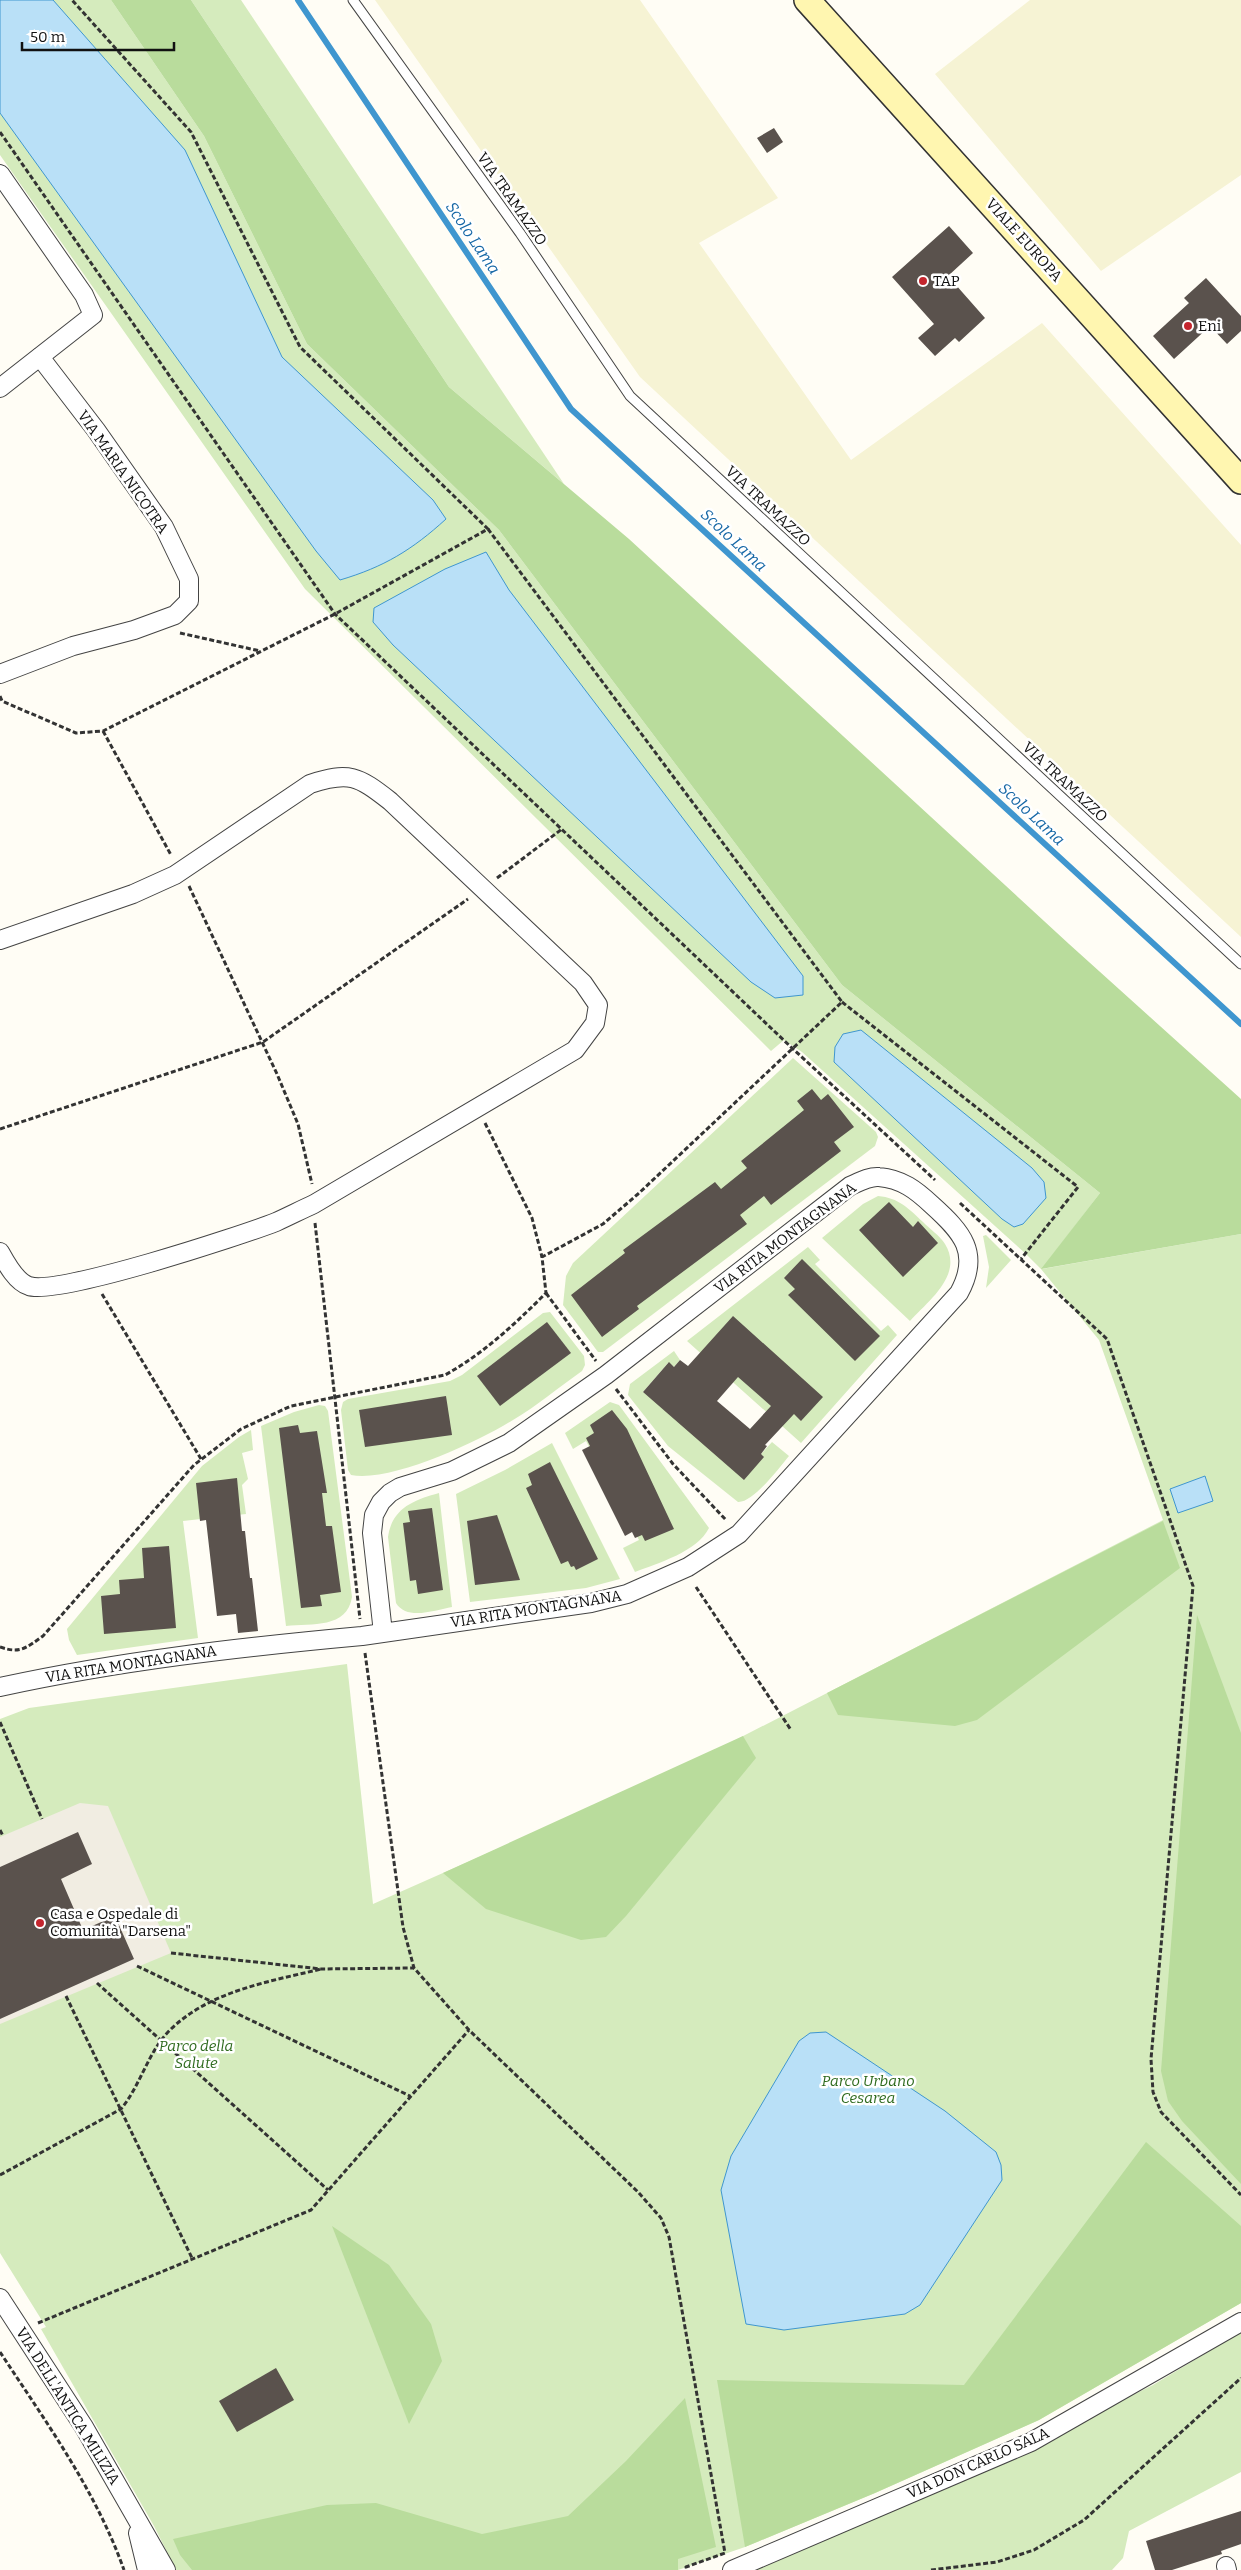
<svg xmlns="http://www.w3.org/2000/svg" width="1241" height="2570" viewBox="0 0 1241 2570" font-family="Bitter,serif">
<rect width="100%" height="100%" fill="#fffdf5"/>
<!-- farmland -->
<g fill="#f6f3d4">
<polygon points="375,0 640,0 778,198 699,243 851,460 1042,323 1241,545 1241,937 640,377"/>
<polygon points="1030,0 1241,0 1241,175 1101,271 935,74"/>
</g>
<!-- green -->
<g fill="#d5ebbd">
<polygon points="0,0 111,0 204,136 307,344 499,530 842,985 1100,1193 1042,1269 1241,1234 1241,2303 1039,2420 875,2493 745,2547 678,2570 176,2570 154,2526 41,2329 46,2327 0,2253 0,1719 29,1708 347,1664 373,1904 687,1765 1163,1520 1099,1340 1041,1269 1026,1254 802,1052 784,1040 771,1051 305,589 0,155"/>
<polygon points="191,0 241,0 564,484 449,387"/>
<polygon points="793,1058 876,1132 878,1137 875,1146 603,1352 598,1352 563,1305 566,1276 573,1263"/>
<path d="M878 1196C899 1198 908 1208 923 1222 930 1229 940 1236 945 1244 964 1275 928 1301 910 1321L822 1238 863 1204Z"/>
<polygon points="986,1235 1011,1260 986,1288 989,1267 983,1236"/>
<polygon points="808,1247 820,1260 815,1264 881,1331 888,1325 897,1335 801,1443 687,1341"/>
<path d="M550 1312 584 1356 585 1365 582 1371C559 1387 537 1406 513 1420 478 1442 390 1483 351 1475L348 1470 341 1410 343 1402 348 1399 450 1381 462 1375 543 1313Z"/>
<path d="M674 1351 680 1360 674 1367 668 1363 643 1392 761 1454 772 1442 789 1456C779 1468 753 1503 738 1502L668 1446 628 1395 630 1384Z"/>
<path d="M610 1402 619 1405 709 1528C697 1552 658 1563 635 1572L623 1548 639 1540 586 1441 573 1449 565 1433Z"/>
<path d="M319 1405 325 1406 328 1411 352 1597C347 1629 312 1623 286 1626L261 1426 294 1412Z"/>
<polygon points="251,1430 253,1450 242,1453 248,1479 242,1485 246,1514 183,1521 198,1638 77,1655 69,1640 67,1629 202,1466 239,1437"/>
<polygon points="552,1443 620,1579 586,1588 470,1602 456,1494 505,1470"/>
<path d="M439 1493 452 1607C435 1610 407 1621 396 1603L388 1537C392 1508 414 1500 439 1493Z"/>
<polygon points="1241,2332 1241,2472 1129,2531 1123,2558 1112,2570 749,2570 926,2497 1153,2385"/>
</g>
<!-- forest -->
<g fill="#b9dc9c">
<polygon points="111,0 191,0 449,387 629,539 1069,944 1241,1099 1241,1234 1041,1269 1100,1193 842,985 499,530 307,344 204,136"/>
<polygon points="1163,1521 1180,1568 977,1720 955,1726 838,1715 827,1693"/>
<polygon points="1197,1615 1241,1733 1241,2184 1182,2121 1168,2101 1161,2071"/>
<polygon points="743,1736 756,1758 626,1916 606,1937 581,1940 486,1909 443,1873"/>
<polygon points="1146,2142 1241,2226 1241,2303 1039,2420 875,2493 745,2547 717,2380 964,2385"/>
<polygon points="332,2226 389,2265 431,2324 442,2361 409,2424"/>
<polygon points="685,2398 716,2547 678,2559 678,2570 192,2570 180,2555 173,2539 327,2505 376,2503 482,2534 568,2516 626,2461"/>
</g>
<!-- plaza -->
<polygon fill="#f1ede2" points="80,1803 108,1806 171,1953 0,2024 0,1837"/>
<!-- water -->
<g fill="#b9e0f7" stroke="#3f96cf">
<path d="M0 0H53L185 150 282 357 433 500 446 519C412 550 384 567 340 580L316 551 0 113Z"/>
<polygon points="486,552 509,590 803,976 803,995 775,998 751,982 393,645 373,622 374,608 445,569"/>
<polygon points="861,1030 1032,1168 1044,1182 1046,1198 1023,1224 1014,1227 1002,1219 834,1062 835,1047 843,1034"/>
<polygon points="1205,1476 1213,1501 1178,1513 1170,1489"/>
<polygon points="826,2032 945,2111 996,2152 1001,2165 1002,2180 920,2305 905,2314 784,2330 746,2324 721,2190 731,2156 799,2041 810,2033"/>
</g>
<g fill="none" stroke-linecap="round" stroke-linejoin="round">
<!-- stream -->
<polyline stroke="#3f96cf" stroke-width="6" points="298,0 571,409 1241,1024"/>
</g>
<!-- building -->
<g fill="#5a524d" fill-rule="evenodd">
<polygon points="774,128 783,142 767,153 757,138"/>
<polygon points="949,226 973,253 948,276 985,318 959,342 955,338 935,356 918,338 934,324 892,277"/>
<polygon points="1206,278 1241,316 1241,331 1227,344 1210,326 1174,359 1153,336 1189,303 1184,298"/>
<polygon points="812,1089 821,1100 828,1094 854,1127 834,1142 841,1151 771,1205 764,1196 740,1215 747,1224 637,1306 639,1309 602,1337 571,1295 625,1253 623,1250 715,1182 721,1189 747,1168 741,1161 804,1110 797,1101"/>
<polygon points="889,1202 913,1227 918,1221 938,1243 903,1277 859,1230"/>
<polygon points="802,1259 880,1336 855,1361 788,1295 795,1289 784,1278"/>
<path d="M733 1316 823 1397 801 1421 794 1414 765 1445 767 1446 761 1454 764 1457 744 1480 643 1392 669 1362 674 1367 680 1360 688 1366ZM738 1377 771 1406 750 1429 717 1401Z"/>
<polygon points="547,1322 571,1353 500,1406 477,1376"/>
<polygon points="446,1396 452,1435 365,1447 359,1410"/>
<polygon points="612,1410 627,1429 674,1529 645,1541 642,1535 635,1538 632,1532 625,1536 582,1450 590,1446 586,1438 594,1433 590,1425"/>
<polygon points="298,1425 300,1433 317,1431 327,1493 322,1493 326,1526 332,1526 341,1592 320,1595 322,1606 301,1608 279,1428"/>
<polygon points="550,1462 598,1559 576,1570 574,1566 571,1567 568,1561 561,1564 526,1488 532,1485 528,1474"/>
<polygon points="237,1478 242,1531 245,1531 250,1578 252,1578 258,1631 238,1633 236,1614 217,1616 206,1520 200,1521 196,1483"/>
<polygon points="432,1508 443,1590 418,1594 416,1580 410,1581 403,1523 410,1522 408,1511"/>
<polygon points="497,1515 520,1580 475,1585 467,1521"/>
<polygon points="169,1546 176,1628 104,1634 101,1596 120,1594 119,1580 144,1578 142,1548"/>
<polygon points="78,1832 92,1864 61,1879 83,1930 115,1916 134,1959 0,2019 0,1867"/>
<polygon points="276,2368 294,2400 237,2432 219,2401"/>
<polygon points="1241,2511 1241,2544 1221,2551 1222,2554 1172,2570 1155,2570 1146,2541"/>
</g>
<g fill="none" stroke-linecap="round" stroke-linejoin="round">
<defs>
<polyline id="lane" points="353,0 520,233 630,396 1241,964"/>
<g id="street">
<polyline points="0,174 84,295 93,315 0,388"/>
<polyline points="0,674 73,646 134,630 175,615 189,601 189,579 164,527 96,430 40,357"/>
<path d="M0 940 133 894 175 875 310 784C349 771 358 776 390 801L583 983 598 1005 595 1023 575 1050 314 1204C301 1210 289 1216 276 1222 240 1236 57 1296 29 1286 16 1282 6 1263 0 1252"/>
<path d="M0 1687C119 1661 241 1647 362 1636L591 1603 627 1594 688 1567 739 1534 959 1293C981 1253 962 1232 932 1205 916 1190 902 1179 879 1177 870 1176 859 1182 850 1186L606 1375 509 1443 452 1471 400 1487 390 1493 381 1502 374 1515 372 1533 383 1633"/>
<polyline points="0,2298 84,2427 166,2570"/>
<polyline points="138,2533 147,2570"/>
<polyline points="1226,2566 1227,2570"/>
<polyline points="732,2570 1031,2442 1241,2322"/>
</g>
<polyline id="secondary" points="807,0 1241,481"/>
</defs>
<!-- lane casing -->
<use href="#lane" stroke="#444" stroke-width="11"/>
<!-- street casing -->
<use href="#street" stroke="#444" stroke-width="20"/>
<!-- secondary casing -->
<use href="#secondary" stroke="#333" stroke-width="28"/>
<!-- path -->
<g stroke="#333" stroke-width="3" stroke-dasharray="5 2.5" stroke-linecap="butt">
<polyline points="0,132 335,614 792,1048 935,1180"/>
<polyline points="180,633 260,651"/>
<polyline points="0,696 2,701 76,733 103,731 335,614 488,529 300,347 191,132 72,0"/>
<polyline points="103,731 171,855"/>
<polyline points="497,878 562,829"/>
<polyline points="189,886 277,1074 298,1124 312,1184"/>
<polyline points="842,1002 1078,1187 1021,1259"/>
<polyline points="485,1123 532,1218 542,1257"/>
<polyline points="0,1129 263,1042 468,899"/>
<polyline points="960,1203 1107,1339 1193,1586 1151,2059 1153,2092 1161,2112 1241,2195"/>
<polyline points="315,1223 360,1619"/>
<polyline points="546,1293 596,1361"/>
<polyline points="102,1294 201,1459"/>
<polyline points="616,1389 673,1464 726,1520"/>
<polyline points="696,1587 791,1730"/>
<path d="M0 1647C20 1654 26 1648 43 1636L194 1465 241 1429 291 1406 445 1375C483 1354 515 1324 546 1293L542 1257 603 1224 638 1194 842 1002 488 529"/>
<polyline points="365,1653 403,1927 414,1968 469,2030 638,2192 661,2218 669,2237 725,2553 686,2567 687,2570"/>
<polyline points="0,1722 42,1819"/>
<polyline points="0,1830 3,1836"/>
<polyline points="171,1953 321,1969 414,1968"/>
<polyline points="137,1966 410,2096"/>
<polyline points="97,1983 328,2190"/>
<polyline points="66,1996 192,2258"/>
<path d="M0 2175 121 2109C140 2086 148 2053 168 2032 208 1991 268 1982 321 1969"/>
<polyline points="38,2323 311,2210 469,2030"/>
<path d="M0 2352C46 2422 96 2491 124 2570"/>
<polyline points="931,2570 997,2562 1034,2550 1084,2520 1241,2378"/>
</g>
<!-- lane -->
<use href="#lane" stroke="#fff" stroke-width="9"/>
<!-- street -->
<use href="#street" stroke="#fff" stroke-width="18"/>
<!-- secondary -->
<use href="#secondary" stroke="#fff6b0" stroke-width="25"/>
</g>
<!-- markers -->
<g fill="#c4262e" stroke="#fff" stroke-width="2">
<circle cx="923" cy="281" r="5"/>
<circle cx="1188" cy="326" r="5"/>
<circle cx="40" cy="1923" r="5"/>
</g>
<g text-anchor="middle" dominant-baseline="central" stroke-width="5" stroke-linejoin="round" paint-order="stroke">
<!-- street labels -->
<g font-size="15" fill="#111" stroke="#fff">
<text transform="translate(512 199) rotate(55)">VIA TRAMAZZO</text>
<text transform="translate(1024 240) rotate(48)">VIALE EUROPA</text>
<text transform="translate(123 472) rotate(55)">VIA MARIA NICOTRA</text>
<text transform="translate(768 506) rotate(43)">VIA TRAMAZZO</text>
<text transform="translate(1065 782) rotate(43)">VIA TRAMAZZO</text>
<text transform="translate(785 1238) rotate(-37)">VIA RITA MONTAGNANA</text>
<text transform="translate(536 1609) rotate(-9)">VIA RITA MONTAGNANA</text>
<text transform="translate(131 1664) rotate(-9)">VIA RITA MONTAGNANA</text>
<text transform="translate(68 2406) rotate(58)">VIA DELL'ANTICA MILIZIA</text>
<text transform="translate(978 2463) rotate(-24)">VIA DON CARLO SALA</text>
</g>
<!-- poi labels -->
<g font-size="15" fill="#111" stroke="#fff" text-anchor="start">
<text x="933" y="281">TAP</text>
<text x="1198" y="326">Eni</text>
<text x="50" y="1914">Casa e Ospedale di<tspan x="50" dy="17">Comunità "Darsena"</tspan></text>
</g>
<!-- park labels -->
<g font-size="15" font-style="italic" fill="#2f6b1f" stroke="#fff">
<text x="196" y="2046">Parco della<tspan x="196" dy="17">Salute</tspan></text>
<text x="868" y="2081">Parco Urbano<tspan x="868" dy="17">Cesarea</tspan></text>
</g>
<!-- water labels -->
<g font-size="16" font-style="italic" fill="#1768a6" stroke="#fff">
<text transform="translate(473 238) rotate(56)">Scolo Lama</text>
<text transform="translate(734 540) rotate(43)">Scolo Lama</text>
<text transform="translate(1032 814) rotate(43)">Scolo Lama</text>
</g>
</g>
<!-- scale -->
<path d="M22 42v8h152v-8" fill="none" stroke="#111111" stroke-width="2.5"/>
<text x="30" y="42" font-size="15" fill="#111111" stroke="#ffffff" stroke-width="4" paint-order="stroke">50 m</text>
</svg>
